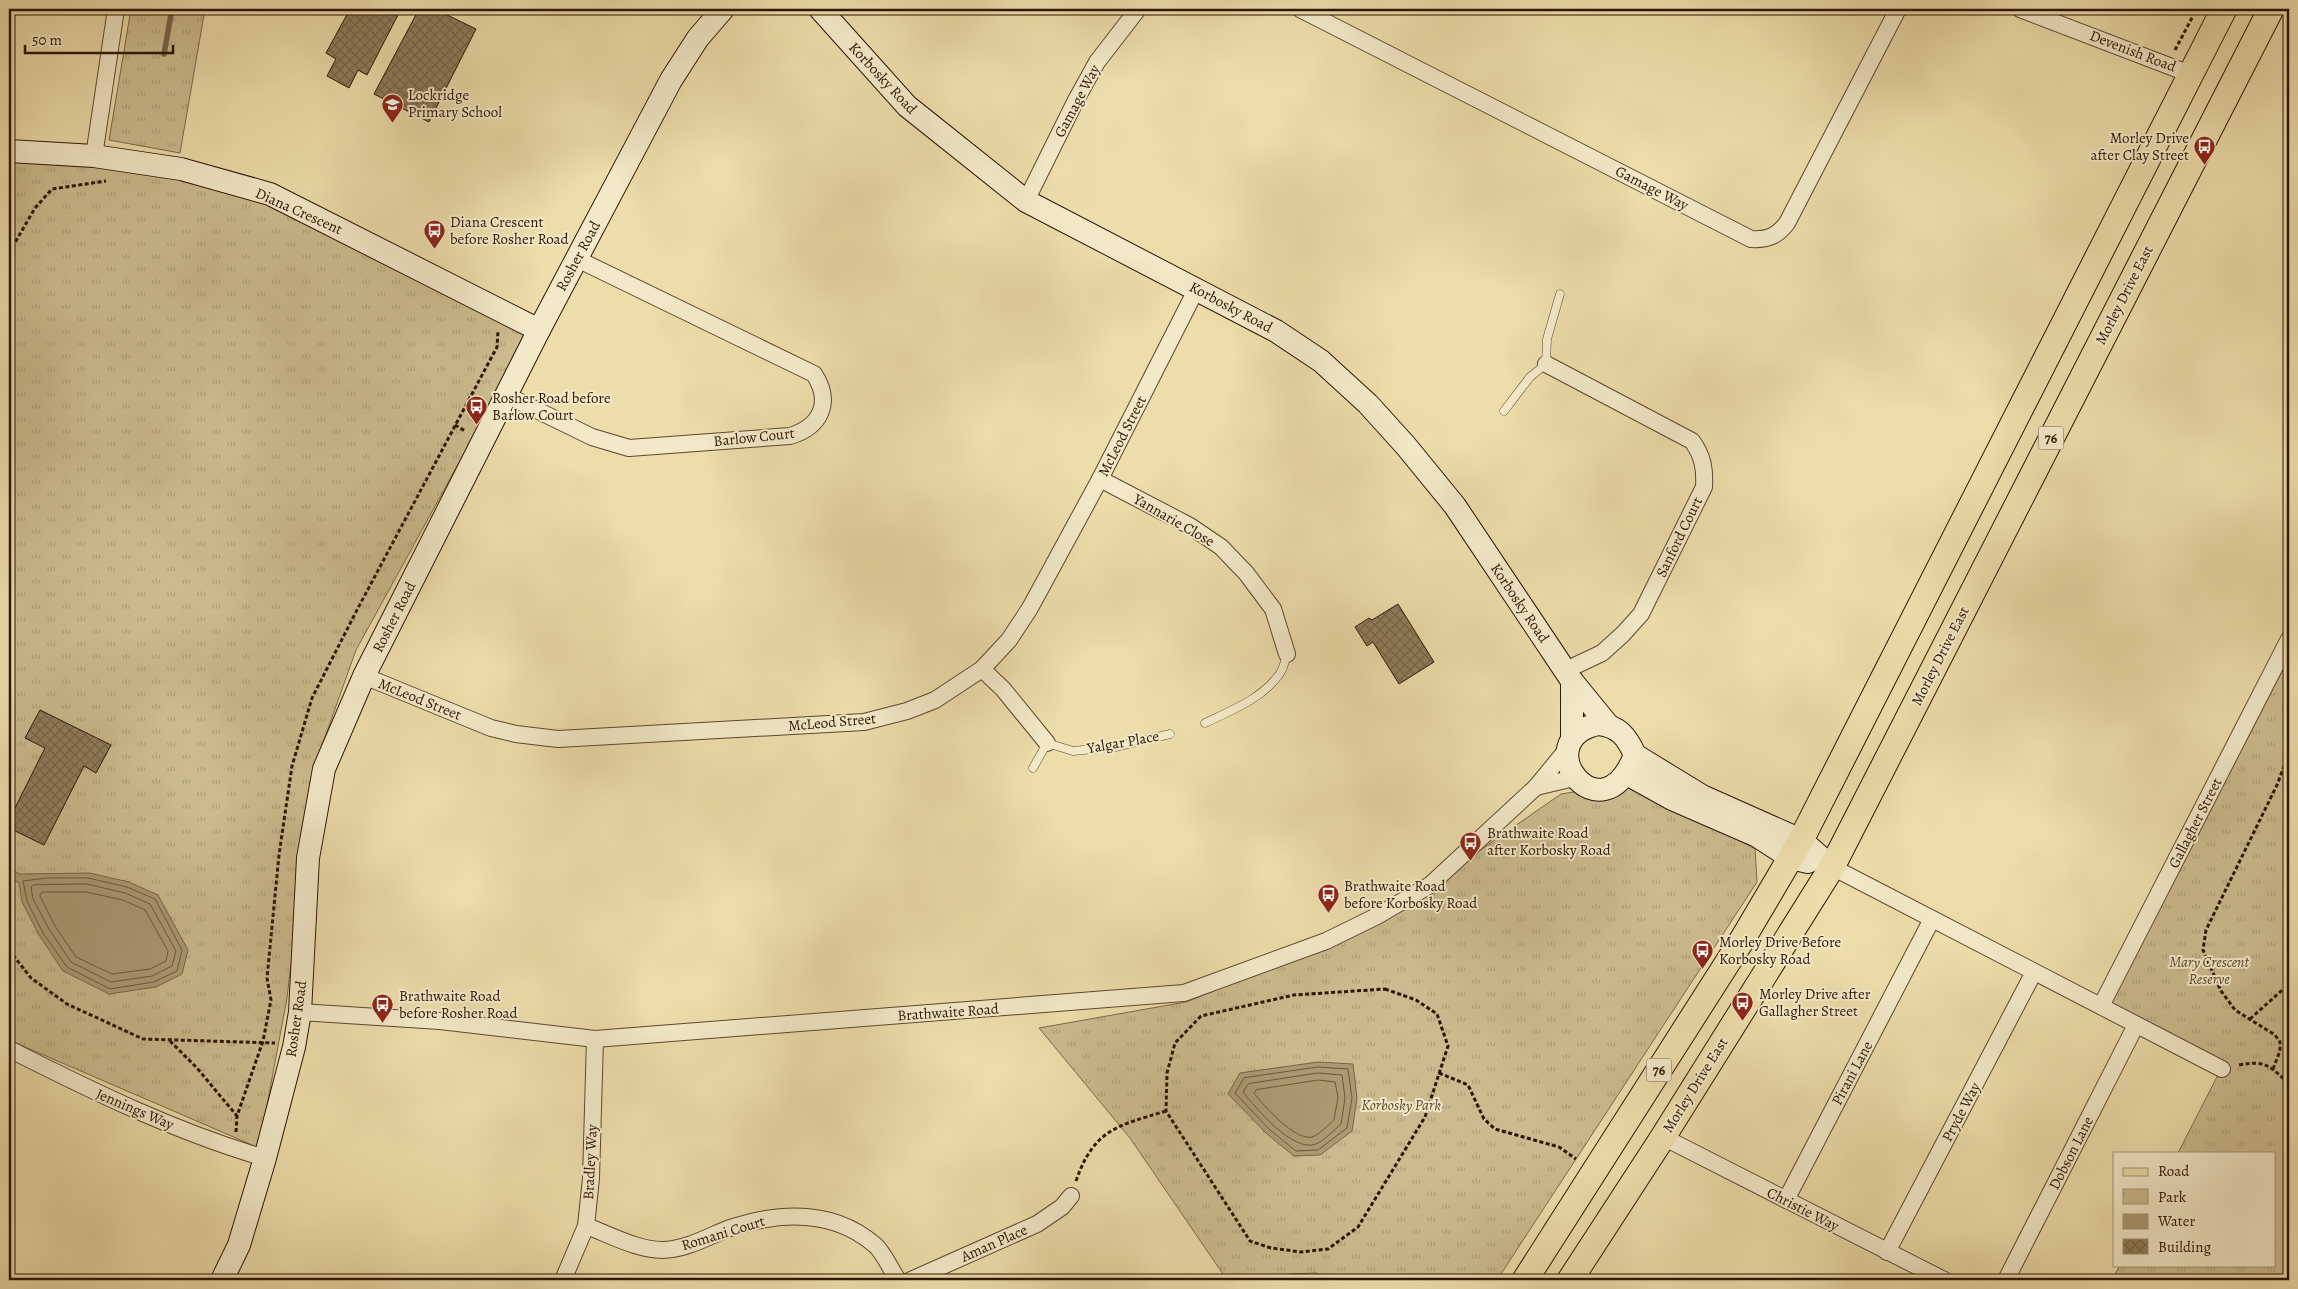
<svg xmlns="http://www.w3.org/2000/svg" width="2298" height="1289" viewBox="0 0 2298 1289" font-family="Alegreya,serif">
<defs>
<pattern id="park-tufts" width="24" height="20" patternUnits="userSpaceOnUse" patternTransform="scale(1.25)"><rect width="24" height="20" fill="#cbbb8e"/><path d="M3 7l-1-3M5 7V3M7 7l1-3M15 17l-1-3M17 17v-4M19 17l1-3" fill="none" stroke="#aea079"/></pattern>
<pattern id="building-cross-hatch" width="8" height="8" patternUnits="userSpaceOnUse" patternTransform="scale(1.25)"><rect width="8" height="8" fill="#907d5b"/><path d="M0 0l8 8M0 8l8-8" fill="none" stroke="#766549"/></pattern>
</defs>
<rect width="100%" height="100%" fill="#ecddaa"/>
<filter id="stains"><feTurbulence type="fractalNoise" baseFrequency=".004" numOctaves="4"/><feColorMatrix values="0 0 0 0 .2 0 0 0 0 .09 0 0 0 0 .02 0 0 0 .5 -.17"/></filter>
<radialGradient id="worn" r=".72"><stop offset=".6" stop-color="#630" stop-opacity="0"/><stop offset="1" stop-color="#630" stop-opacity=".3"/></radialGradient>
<!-- park -->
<g fill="url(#park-tufts)" stroke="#7c684a">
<polygon points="131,9 205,9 180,153 109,140"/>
<polygon points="9,149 208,175 534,326 356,650 315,765 287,998 259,1148 9,1040"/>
<polygon points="2289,639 2289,1280 2112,1280 2120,1265 2274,1265 2274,1153 2178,1153 2221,1069 2101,1006"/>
<polygon points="1636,782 1755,849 1757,882 1497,1280 1332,1280 1316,1273 1290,1274 1277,1280 1227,1280 1130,1138 1039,1028 1186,1002 1365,930 1561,794"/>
</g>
<!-- water -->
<g fill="#ab9972" stroke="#786446">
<polygon points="9,868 20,874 89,873 129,882 158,895 188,950 182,974 156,987 109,994 63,971 39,935 22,902 19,883 9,877"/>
<polygon points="1318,1062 1353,1064 1357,1098 1352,1131 1320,1155 1294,1156 1267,1134 1228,1094 1240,1073"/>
</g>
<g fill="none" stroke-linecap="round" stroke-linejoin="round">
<!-- shore -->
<g stroke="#6c573c" stroke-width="1">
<polygon points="88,878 127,887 155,899 182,950 177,971 154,982 110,989 67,967 43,933 27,901 23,881 47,878"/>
<polygon points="87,884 125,893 150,904 176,951 172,966 152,976 111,982 71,962 49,929 33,899 31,887 33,885"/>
<polygon points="42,892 86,892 123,900 145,910 168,951 166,961 150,969 112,974 76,957 55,926 40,896"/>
<polygon points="1318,1067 1348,1069 1352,1098 1347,1128 1318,1150 1296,1151 1270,1130 1235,1093 1244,1078"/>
<path d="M1318 1073 1342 1075 1345 1098 1341 1124C1334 1130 1325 1140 1316 1144 1293 1153 1256 1108 1243 1092L1248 1084Z"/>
<path d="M1319 1080 1335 1082 1338 1097 1334 1120C1328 1125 1319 1135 1312 1137 1295 1141 1264 1106 1254 1093L1256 1090Z"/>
</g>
<!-- stream -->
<polyline stroke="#786446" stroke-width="5.5" points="164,54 172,9"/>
</g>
<!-- building -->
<g fill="url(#building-cross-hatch)" stroke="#2c1505">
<polygon points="350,9 391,9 399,13 367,75 358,70 349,88 327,76 336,59 326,53"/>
<polygon points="419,9 435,9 476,29 429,122 374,94"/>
<polygon points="1398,604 1434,662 1399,684 1373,642 1367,646 1355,627 1369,618 1372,620"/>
<polygon points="40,710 111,745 96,773 84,766 44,845 9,828 9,820 45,748 25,738"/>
</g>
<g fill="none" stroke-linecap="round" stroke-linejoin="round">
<defs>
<g id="lane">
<polyline points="1504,411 1530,377 1546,364 1547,339 1560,294"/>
<path d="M1205 723C1230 711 1261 699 1278 676 1283 671 1285 661 1287 654"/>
<polyline points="1033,768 1047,743 1073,751 1115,747 1170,734"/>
</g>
<g id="street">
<path d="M1300 9 1751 239C1768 240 1777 236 1787 223L1898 9"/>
<polyline points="2020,9 2190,74"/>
<polyline points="94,156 116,9"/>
<polyline points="1026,201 1076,100 1097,62 1138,9"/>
<path d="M1546 364 1692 441C1703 456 1705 469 1704 487L1641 614 1623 634 1602 653 1566 670"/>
<path d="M506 395 592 437 629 448 790 436C820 427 833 403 814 374L577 259"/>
<polyline points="1100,479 1190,526 1221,547 1246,573 1273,609 1287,654"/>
<polyline points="982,669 1003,689 1047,743"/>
<polyline points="364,676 491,728 516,734 558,739 864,722 907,711 935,700 982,669 1009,640 1030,608 1100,479 1197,288"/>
<polyline points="1536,787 1574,778"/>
<polyline points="1832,867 2222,1069"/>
<polyline points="2101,1006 2289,639"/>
<polyline points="300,1012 440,1021 595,1039 1184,993 1326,941 1377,916 1430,885 1536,787 1568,748"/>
<path d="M9 1049C92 1091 176 1132 265 1158"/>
<polyline points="1663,1137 1944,1280"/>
<polyline points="1786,1200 1932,919"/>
<path d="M586 1226C609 1234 637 1250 662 1250 684 1250 708 1237 727 1229 777 1212 832 1208 875 1245 884 1253 891 1270 898 1280"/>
<polyline points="1887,1252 2034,972"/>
<polyline points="563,1280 586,1226 591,1178 595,1039"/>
<polyline points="911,1280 1037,1224 1062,1207 1071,1196"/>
<polyline points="2006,1280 2136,1025"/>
</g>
<g id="secondary">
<polyline points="820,9 907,106 1026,201 1276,331 1321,361 1368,404 1406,446 1455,506 1572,681 1608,725"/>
<polyline points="9,151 94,156 181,169 270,194 539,330"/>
<polyline points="1572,681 1572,739"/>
<path d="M1598 724C1619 726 1627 737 1635 755 1601 842 1525 740 1598 724Z"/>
<polyline points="1635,755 1702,796 1801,840 1832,867"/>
<polyline points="1627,774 1672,799 1757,836 1791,858 1808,862"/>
<polyline points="222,1280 239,1245 265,1158 294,1047 300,1012 308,858 324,769 364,676 539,330 671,80 698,38 723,9"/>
</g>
<g id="primary">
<polyline points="1525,1280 1742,940 1801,840 2224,9"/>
<polyline points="1570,1280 1663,1137 1832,867 2271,9"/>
</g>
</defs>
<!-- lane casing -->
<use href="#lane" stroke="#5c472e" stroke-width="9"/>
<!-- street casing -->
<use href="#street" stroke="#5c472e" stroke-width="18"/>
<!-- secondary casing -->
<use href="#secondary" stroke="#2c1505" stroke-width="24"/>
<!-- primary casing -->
<use href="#primary" stroke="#2c1505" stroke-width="27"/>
<!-- path -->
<g stroke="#2c1505" stroke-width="3" stroke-dasharray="4 2.5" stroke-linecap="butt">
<polyline points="2175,50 2193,16"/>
<polyline points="9,253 35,208 52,189 106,181"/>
<polyline points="455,425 465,431"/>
<polyline points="9,857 11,854"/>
<polyline points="9,950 31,978 67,1004 143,1039 275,1043"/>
<polygon points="1385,989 1416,1000 1437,1014 1448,1046 1425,1117 1358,1227 1328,1249 1301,1252 1271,1248 1250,1241 1166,1111 1167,1073 1175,1043 1201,1016 1294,995"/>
<polyline points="2250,1019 2289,984"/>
<polyline points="170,1041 197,1068 237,1116"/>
<path d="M2239 1065C2266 1060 2270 1066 2289 1084"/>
<polyline points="2273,1069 2280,1051 2280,1042 2275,1035 2235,1010 2221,991 2203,950 2206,930 2277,785 2289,753"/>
<polyline points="1439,1073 1468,1085 1484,1119 1495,1129 1559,1147 1576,1159"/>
<polyline points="236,1132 237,1116 263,1041 271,1000 267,978 279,855 292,766 312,698 358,608 497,347 498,331"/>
<path d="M1076 1181C1094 1129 1117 1126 1166 1111"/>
</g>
<!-- lane -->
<use href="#lane" stroke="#f3e9c8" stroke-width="8"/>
<!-- street -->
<use href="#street" stroke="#f3e9c8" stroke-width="16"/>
<!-- secondary -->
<use href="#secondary" stroke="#f3e9c8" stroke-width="22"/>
<!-- primary -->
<use href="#primary" stroke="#ecddaa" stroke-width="25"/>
</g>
<!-- icons -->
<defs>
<symbol id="school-pin" viewBox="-11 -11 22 30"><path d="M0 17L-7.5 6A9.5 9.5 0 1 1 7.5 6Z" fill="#8f2418" stroke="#f3e9c8"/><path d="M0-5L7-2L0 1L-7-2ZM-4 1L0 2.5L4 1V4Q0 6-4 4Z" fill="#fff"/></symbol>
<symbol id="bus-pin" viewBox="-11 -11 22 30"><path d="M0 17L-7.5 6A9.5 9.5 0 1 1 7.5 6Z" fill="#8f2418" stroke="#f3e9c8"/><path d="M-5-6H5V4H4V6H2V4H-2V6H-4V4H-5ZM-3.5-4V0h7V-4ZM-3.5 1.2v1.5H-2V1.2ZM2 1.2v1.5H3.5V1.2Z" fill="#fff"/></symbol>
</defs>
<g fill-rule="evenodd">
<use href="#school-pin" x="380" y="92" width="25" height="34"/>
<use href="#bus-pin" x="2192" y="134" width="25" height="34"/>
<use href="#bus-pin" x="422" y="218" width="25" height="34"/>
<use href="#bus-pin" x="464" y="394" width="25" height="34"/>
<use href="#bus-pin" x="1458" y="830" width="25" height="34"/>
<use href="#bus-pin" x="1316" y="882" width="25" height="34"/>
<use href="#bus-pin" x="1690" y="938" width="25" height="34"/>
<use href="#bus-pin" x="1730" y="990" width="25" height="34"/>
<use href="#bus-pin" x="370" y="992" width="25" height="34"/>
</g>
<g text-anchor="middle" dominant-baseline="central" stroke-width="4" stroke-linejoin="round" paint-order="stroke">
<!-- shield labels -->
<g fill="#f3e9c8" stroke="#685540" stroke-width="1">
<rect x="2038.5" y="426.5" width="25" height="23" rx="4"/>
<rect x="1646.5" y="1058.5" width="25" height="23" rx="4"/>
</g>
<g font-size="14" font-weight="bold" fill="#2c1505">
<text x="2051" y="438">76</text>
<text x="1659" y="1070">76</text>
</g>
<!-- street labels -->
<g font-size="15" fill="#2c1505" stroke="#f3e9c8">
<text transform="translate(2133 51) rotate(21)">Devenish Road</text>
<text transform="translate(883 78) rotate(47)">Korbosky Road</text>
<text transform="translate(1077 101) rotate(-62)">Gamage Way</text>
<text transform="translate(1652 188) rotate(27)">Gamage Way</text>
<text transform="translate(299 211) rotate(24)">Diana Crescent</text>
<text transform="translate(578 256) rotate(-62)">Rosher Road</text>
<text transform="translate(2124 295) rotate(-63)">Morley Drive East</text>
<text transform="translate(1231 307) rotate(28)">Korbosky Road</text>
<text transform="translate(1122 436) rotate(-63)">McLeod Street</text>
<text transform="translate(754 437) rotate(-6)">Barlow Court</text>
<text transform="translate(1174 520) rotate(30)">Yannarie Close</text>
<text transform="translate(1679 537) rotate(-64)">Sanford Court</text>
<text transform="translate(1520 603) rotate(56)">Korbosky Road</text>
<text transform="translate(394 617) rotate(-63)">Rosher Road</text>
<text transform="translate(1940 656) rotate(-63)">Morley Drive East</text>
<text transform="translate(420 699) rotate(22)">McLeod Street</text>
<text transform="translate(832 722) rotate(-5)">McLeod Street</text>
<text transform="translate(1123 742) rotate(-10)">Yalgar Place</text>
<text transform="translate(2195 823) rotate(-63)">Gallagher Street</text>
<text transform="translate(948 1012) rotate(-4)">Brathwaite Road</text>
<text transform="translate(296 1019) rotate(-82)">Rosher Road</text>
<text transform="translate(1852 1073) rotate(-62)">Pirani Lane</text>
<text transform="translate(1695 1085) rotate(-58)">Morley Drive East</text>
<text transform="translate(135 1109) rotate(23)">Jennings Way</text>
<text transform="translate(1961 1112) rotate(-62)">Pryde Way</text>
<text transform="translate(2071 1153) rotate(-63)">Dobson Lane</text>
<text transform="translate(590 1162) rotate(-87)">Bradley Way</text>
<text transform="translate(1803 1209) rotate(27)">Christie Way</text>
<text transform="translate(723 1233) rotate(-17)">Romani Court</text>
<text transform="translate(994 1243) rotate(-24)">Aman Place</text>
</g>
<!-- poi labels -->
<g font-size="15" fill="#2c1505" stroke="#f3e9c8" text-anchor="start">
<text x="408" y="95">Lockridge<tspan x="408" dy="17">Primary School</tspan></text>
<text x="2189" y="138" text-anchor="end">Morley Drive<tspan x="2189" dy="17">after Clay Street</tspan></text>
<text x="450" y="222">Diana Crescent<tspan x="450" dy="17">before Rosher Road</tspan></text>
<text x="492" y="398">Rosher Road before<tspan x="492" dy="17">Barlow Court</tspan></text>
<text x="1487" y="833">Brathwaite Road<tspan x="1487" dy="17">after Korbosky Road</tspan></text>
<text x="1344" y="886">Brathwaite Road<tspan x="1344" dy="17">before Korbosky Road</tspan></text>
<text x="1719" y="942">Morley Drive Before<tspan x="1719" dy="17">Korbosky Road</tspan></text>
<text x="1759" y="994">Morley Drive after<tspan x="1759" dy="17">Gallagher Street</tspan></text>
<text x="399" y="996">Brathwaite Road<tspan x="399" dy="17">before Rosher Road</tspan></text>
</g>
<!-- park labels -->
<g font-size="15" font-style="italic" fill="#5c472e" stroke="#f3e9c8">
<text x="2209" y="962">Mary Crescent<tspan x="2209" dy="17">Reserve</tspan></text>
<text x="1401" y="1105">Korbosky Park</text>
</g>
</g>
<!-- margin -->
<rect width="2298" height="1289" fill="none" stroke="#ecddaa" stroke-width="30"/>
<rect x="10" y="10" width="2278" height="1269" fill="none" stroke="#2c1505" stroke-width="2.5"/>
<rect x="15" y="15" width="2268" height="1259" fill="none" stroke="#2c1505"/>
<!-- legend -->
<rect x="2113" y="1152" width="162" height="115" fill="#f3e9c8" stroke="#a3947a"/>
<rect x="2123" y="1168" width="25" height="8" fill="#ecddaa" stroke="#a3947a"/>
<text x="2158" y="1176" font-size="15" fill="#2c1505">Road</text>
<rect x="2123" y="1189" width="25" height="15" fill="url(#park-tufts)" stroke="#a3947a"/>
<text x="2158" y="1202" font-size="15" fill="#2c1505">Park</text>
<rect x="2123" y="1214" width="25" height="15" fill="#ab9972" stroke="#a3947a"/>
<text x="2158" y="1226" font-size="15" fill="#2c1505">Water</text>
<rect x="2123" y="1239" width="25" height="15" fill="url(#building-cross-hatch)" stroke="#a3947a"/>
<text x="2158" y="1252" font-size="15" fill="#2c1505">Building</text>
<!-- scale -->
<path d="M25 45v8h148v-8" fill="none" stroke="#2c1505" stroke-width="2.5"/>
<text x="32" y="45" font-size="15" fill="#2c1505" stroke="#f3e9c8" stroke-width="4" paint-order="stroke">50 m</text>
<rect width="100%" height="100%" filter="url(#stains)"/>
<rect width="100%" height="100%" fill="url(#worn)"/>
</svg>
